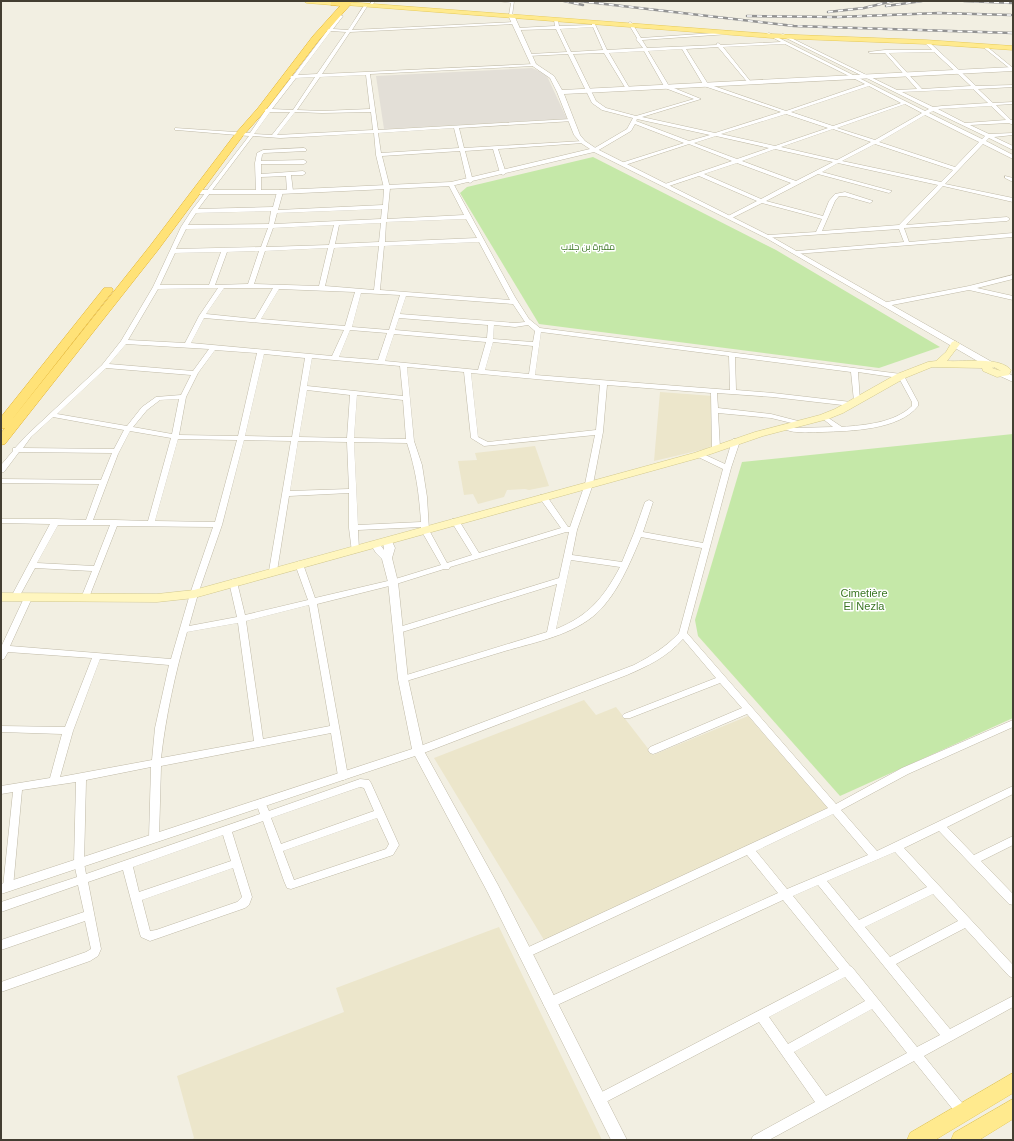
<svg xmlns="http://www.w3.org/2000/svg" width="1014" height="1141" viewBox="0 0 1014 1141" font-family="Helvetica,Cairo,sans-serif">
<rect width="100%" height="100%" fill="#f2efe2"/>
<!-- industrial -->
<polygon fill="#e3dfd7" points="532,68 546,74 567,119 384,129 376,76"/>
<!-- education -->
<g fill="#ece6cb">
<polygon points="660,392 713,396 713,445 705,449 654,461"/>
<polygon points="535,446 549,486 529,490 525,489 507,490 504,497 478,504 473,494 464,495 458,461 477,460 475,453"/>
<polygon points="584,700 596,715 616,707 653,755 748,716 830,810 544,940 434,758"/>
<polygon points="499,927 602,1140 191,1140 194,1138 177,1076 344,1012 336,988"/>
</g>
<!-- green -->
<g fill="#c5e8a8">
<polygon points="593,157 776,250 940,347 879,368 539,324 460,193 467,187"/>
<polygon points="1013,434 1013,718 840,796 698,636 695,620 742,462"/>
</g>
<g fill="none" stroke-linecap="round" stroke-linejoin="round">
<defs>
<g id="minor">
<polygon points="372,1 376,1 372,5 370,4"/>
<polygon points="497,1 514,1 512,16 509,15 511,3"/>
<path d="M365 4 368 5 352 30 515 22 517 23 515 24 350 32 322 74 534 64 536 65 534 66 370 74 378 130 571 119H573V121L459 128 464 148 583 141 585 142 583 143 498 149 506 173 503 175 500 173 493 149 465 151 473 181 470 183 467 181 460 151 382 156 390 188 387 219 464 215 448 184 453 183 515 297 529 319 540 328 901 374 904 376 918 402V406C899 430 851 431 822 432 813 432 805 433 797 432 792 432 786 430 782 428L781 427 784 425 796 428 833 427 822 418 821 417 824 415 842 427C865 425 894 423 912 406V402L899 378 858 372 860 401 857 403 854 401 851 372 735 357 736 390 773 393 851 402 854 404 851 406 773 397 717 393 718 408 771 414 802 422 803 423 800 425 771 418 718 413 720 448 716 450 712 448 711 393 607 385 603 432 593 484 577 530 572 555 622 562 634 533 645 502 649 500 653 502 643 532 703 543 723 469 694 455 695 453H701L725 464 732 441 733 439H739L740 441 731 468 687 633 836 804 902 768 1013 720V727L908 774 841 810 877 851 1013 786V794L947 827 974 855 1013 836V845L981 861 1013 894V905L1009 904 939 831 904 848 1013 965V978L1009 976 965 928 896 964 950 1029 1013 996V1007L924 1056 967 1109 969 1113 967 1117 963 1119 959 1117 914 1061 769 1140H751L753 1136 815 1102 759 1022 602 1104 598 1106 594 1104 592 1100 594 1096 839 969 783 900 553 1007 549 1008 545 1007 543 1003 545 999 778 893 747 855 528 957 524 959 520 957 519 954 520 951 828 808 747 714 656 753 653 754 650 753 648 750 650 747 742 708 720 683 630 718H624L622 716 624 714 716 678 683 639C667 657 648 666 627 675L421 754 418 755 415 754 413 751 415 748 634 665C651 656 666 647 679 633L702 548 641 537C630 563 618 593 597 613 573 635 536 642 505 651 471 661 437 672 403 682L400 681 399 679 400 677 547 632 557 584 399 633 396 632 395 630 396 628 559 578 569 532H566L450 567 449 569H444L393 585 317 604 348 776 346 779 343 780 340 779 338 776 331 733 161 766 159 838 157 841 154 842 151 841 149 838 151 767 86 780 84 863 86 874 260 814 256 803 258 800 261 799 264 800 269 811 360 779 369 780 371 783 399 845 393 855 291 889 287 888 284 881 263 821 232 832 252 897 249 905 245 908 150 941 141 937 140 934 123 870 88 882 101 949 98 956 90 961 1 992V982L86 952 91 949 85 921 1 950V940L84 912 78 885 1 912V902L77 877 74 863 76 782 22 790 13 887 12 890 8 891 4 890 3 887 13 792 1 794V786L50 778 62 734 1 732V726L65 727 92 658 8 652 4 659 1 660V645H2L24 598 28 595 32 598 10 646 171 659 190 594 213 527 117 526 88 600 85 601 81 598 92 571 35 568 18 599H12L11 597 50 524 1 523V519H56L86 520 99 484 1 483V479L101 480 112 453 19 452 4 472H1V465L13 451V448H15L27 435 102 365 121 341 153 287 181 227 192 210 249 136 177 130H175V128L250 133 265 111H263V109H267L291 78 289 77V76H293L327 31H325V29H329L339 16 335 15V13L343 16 333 29 348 30ZM331 31 346 32 317 74 298 75ZM366 75 370 109 322 111 297 110 320 77ZM315 77 293 110 272 109 296 78ZM270 112H290L272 135 254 134ZM295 112 322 113 371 112 373 130 277 135ZM454 128 459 148 381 153 378 133ZM374 133 376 155 384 188 383 205 278 210 283 192 280 190 277 192 273 207 198 209 253 136 280 138ZM382 209 381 219 274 224 277 213ZM271 211 269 224 188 225 196 213ZM466 219 477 238 385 242 386 222ZM381 223 379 242 335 244 339 225ZM334 225 329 245 266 247 273 228ZM268 228 261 247 176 249 186 229ZM479 242 510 300 380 290 384 246ZM379 246 374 290 325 286 334 248ZM328 248 319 286 254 284 265 251ZM259 251 248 284 215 285 227 252ZM221 252 209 285H160L175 253ZM218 288 199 316 185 343 128 340 158 289ZM224 288H273L255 319 206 314ZM279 289 355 292 345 326 261 319ZM361 293 400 295 389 330 352 327ZM406 296 513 304 525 322 515 323 400 314ZM204 318 344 330 332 356 191 343ZM399 318 488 325 487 338 395 330ZM494 325 515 327 528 325 535 331 533 342 493 339ZM350 330 387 333 378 360 339 357ZM541 332 729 356 730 390 535 375ZM394 334 486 342 478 370 385 361ZM493 342 533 346 529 374 485 370ZM126 344 209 349 193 371 109 364ZM215 350 257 353 238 436 179 435 186 397 198 373ZM264 354 305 358 292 437 245 436ZM312 358 400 366 403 396 307 386ZM407 367 464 372 471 438 484 446 595 435 585 484 570 527H568L546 495H540L539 497 561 528 479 553 458 519H452L451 521 472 555 447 563 429 530 427 497 422 465 414 441ZM106 368 191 375 181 395 156 397 142 407 127 426 57 414ZM471 373 600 385 596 430 488 442 478 437ZM307 390 350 395 347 438 299 437ZM357 395 403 400 406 439 354 438ZM179 399 172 434 133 427 147 410 160 400ZM53 417 124 430 114 449 23 448 31 437ZM130 431 171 438 148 521 115 520H93L118 454ZM178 439 237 440 215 522 155 521ZM244 440 291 441 269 571 270 573H276L277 571 289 496 349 493V528L352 552 355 553 359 550 358 530 421 527V530L441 565 392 580 315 598 303 564 299 561 295 564 308 600 245 615 237 582 233 579 229 582 237 617 189 626 198 594 222 525ZM298 441 347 442 349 489 290 491ZM354 442 407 443C416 470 419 493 421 522L358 525ZM58 525H110L94 566 37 563ZM571 560 620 567C604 597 589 616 556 629ZM309 605 330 726 263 739 246 621ZM238 623 254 741 161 758C166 715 175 674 187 632ZM100 659 169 665 155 728 152 760 60 777 73 731ZM360 787 364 788 374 811 281 844 271 818ZM833 814 868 855 787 889 756 851ZM377 818 389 844 386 849 294 880 283 851ZM223 835 231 861 139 892 133 867ZM895 852 927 887 859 920 827 881ZM233 868 242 897 237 902 156 930 150 931 142 900ZM818 885 940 1035 917 1047 852 967 850 966 793 896ZM933 894 958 921 890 957 865 927ZM845 977 865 1001 788 1044 769 1017ZM872 1009 907 1053 826 1096 794 1052Z"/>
<path d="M556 19 558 20 559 26 592 25V22H594L607 50 643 48 636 39 637 38 628 23 630 22 632 23 641 38 729 32 731 33 729 34 642 40 647 48 717 45 716 44 718 43 721 45 781 42 766 34 769 33 925 111 929 109 780 35 783 34 897 90 917 89 885 53H870L868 52 885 50H932L924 42 928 41 976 86 1013 85V87L978 89 993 103 1013 102V104L996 105 1011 120H1013V125L1009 123 970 125 989 134 1013 133V135L994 137 1013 146V150L989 138 986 141 1013 155V159L983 144 945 184 1013 198V202L943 186 906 225 1007 217 1010 219 1007 221 904 228 909 242 1013 233V237L795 254V252L797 251 904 242 899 229 766 238V236L768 235 816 232 822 219 762 203 730 219 727 217 728 216 757 201 699 176 669 186H665V184L732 161 689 144 625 165H621V163L684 143 635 124 631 131 597 151H593V149L627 129 633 118 602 110 592 103 568 54 528 56V54H530L567 52 556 29 518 30 516 29 518 28 555 26 554 20ZM593 27 603 50 571 52 560 29ZM785 44 865 84 786 111 708 84 686 49 718 47 749 84 751 83V82L723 47ZM682 49 704 86 781 112 715 133 642 117 701 99 669 86 648 51ZM644 51 665 88 694 99 636 116 606 108 596 101 573 54 604 53 626 89 628 90 630 89 609 53ZM934 52 971 86 922 89 889 53ZM869 86 901 103 833 126 791 112ZM973 89 988 103 942 106 933 107 902 92ZM905 104 922 113 875 140 837 128ZM991 106 1006 120 965 123 938 109ZM933 111 985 136 982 139 929 113ZM786 114 828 128 775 146 721 134ZM925 115 979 142 955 167 879 142ZM637 119 710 135 689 141 636 121ZM833 129 871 142 837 160 781 147ZM716 136 769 148 737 159 694 143ZM875 144 953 170 941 182 842 161ZM775 149 833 162 796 181 742 161ZM737 163 791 183 761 199 704 174ZM838 163 938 185 899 225 822 231 835 201 839 196H845L870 203 873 201 845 192 835 194 829 201 823 216 766 201 818 174 889 193 892 191 822 172Z"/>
<polygon points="985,45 1013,68 1013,71 983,47 983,46"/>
<polygon points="304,148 306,149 306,151 264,153 262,155 261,161 304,160 307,162 304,164 261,164 261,174 303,171 306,173 303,175 291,175 293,191 290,193 287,191 286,176 261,177 261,192 256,193 255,163 257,153 263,150"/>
<polygon points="1005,176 1013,178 1013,182 1005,178"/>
<polygon points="1013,275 1013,279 977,288 1013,296 1013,300 969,290 887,306 884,304 887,302 969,286"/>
</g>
<g id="tertiary">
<polygon points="511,13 514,15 536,64 554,76 562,90 1013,67 1013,71 564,94 580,135 585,141 597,149 770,236 992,362 992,366 986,366 766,238 594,152 451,186 280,194 197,194 194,192 197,190 280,190 451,182 590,149 581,143 574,135 557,92 550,78 531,65 508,15"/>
<polygon points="1000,372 1006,372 1013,376 1013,382 1000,376"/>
<polygon points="388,538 391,539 395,548 392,558 398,582 408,679 424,751 498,885 627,1140 611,1140 488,893 415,756 1,894 1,884 412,749 398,679 388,582 382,559 376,553 371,545 376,542 379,543 384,550 383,541"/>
</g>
<path id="secondary" d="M955 341 960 344 947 361C965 362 996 357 1009 368L1011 370 1009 375 997 377 983 371 982 368 932 367 905 378 843 413 828 419 763 436 702 457 194 598 157 602 1 601V593L157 594 194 590 694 453 755 432 820 415 835 409 897 374 928 362 936 361 946 352 952 342ZM994 367 1001 371 992 368Z"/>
<g id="primary">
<polygon points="304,1 331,1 335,3 332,5 307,3"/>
<polygon points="347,2 772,34 926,40 1013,46 1013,50 926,44 772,38 345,5 344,4"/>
<polygon points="1013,1073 1013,1093 935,1140 907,1140 910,1133"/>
<polygon points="1013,1099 1013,1119 979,1140 951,1140 954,1133"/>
</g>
<polygon id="trunk" points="331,1 351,1 351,4 319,40 264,112 242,137 158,250 5,444 1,445 1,433 5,428 1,429 1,417 104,288 112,288 113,290 112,292 10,422 150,246 236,133 258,108 313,36 340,6 331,5"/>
</defs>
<!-- minor casing -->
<use href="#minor" stroke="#c0baa7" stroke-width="1"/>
<!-- tertiary casing -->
<use href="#tertiary" stroke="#c0baa7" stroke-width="1"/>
<!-- secondary casing -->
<use href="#secondary" stroke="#d3c98f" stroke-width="1"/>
<!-- primary casing -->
<use href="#primary" stroke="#e7cb5a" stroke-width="1"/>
<!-- trunk casing -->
<use href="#trunk" stroke="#e3b12b" stroke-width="1"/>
<!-- minor -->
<use href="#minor" fill="#fff" fill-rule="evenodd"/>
<!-- tertiary -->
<use href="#tertiary" fill="#fff" fill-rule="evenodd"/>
<!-- secondary -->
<use href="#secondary" fill="#fff6bf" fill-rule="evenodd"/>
<!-- primary -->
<use href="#primary" fill="#ffea8e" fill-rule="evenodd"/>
<!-- trunk -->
<use href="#trunk" fill="#ffe277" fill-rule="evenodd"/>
<defs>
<g id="rail">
<polyline points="564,1 583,5"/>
<polyline points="579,1 794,26 1013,33"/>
<polyline points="964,1 1013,3"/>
<polyline points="886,6 922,1"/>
<polyline points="828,12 864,8 893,1"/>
<polyline points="747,16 838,17 939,13 1011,15"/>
</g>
</defs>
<!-- rail casing -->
<use href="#rail" stroke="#939393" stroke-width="2.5"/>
<!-- rail -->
<use href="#rail" stroke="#fff" stroke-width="1.5" stroke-dasharray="5" stroke-linecap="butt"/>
</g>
<g text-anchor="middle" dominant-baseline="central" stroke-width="3" stroke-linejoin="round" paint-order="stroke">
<!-- far-park labels -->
<g font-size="9" fill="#3b7624" stroke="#fff">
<text x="588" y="247">مقبرة بن جلاب</text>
</g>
<!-- park labels -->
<g font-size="11" fill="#3b7624" stroke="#fff">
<text x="864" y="593">Cimetière<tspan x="864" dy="13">El Nezla</tspan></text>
</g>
</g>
<!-- border -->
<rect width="1014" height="1141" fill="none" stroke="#433e32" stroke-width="4"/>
</svg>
